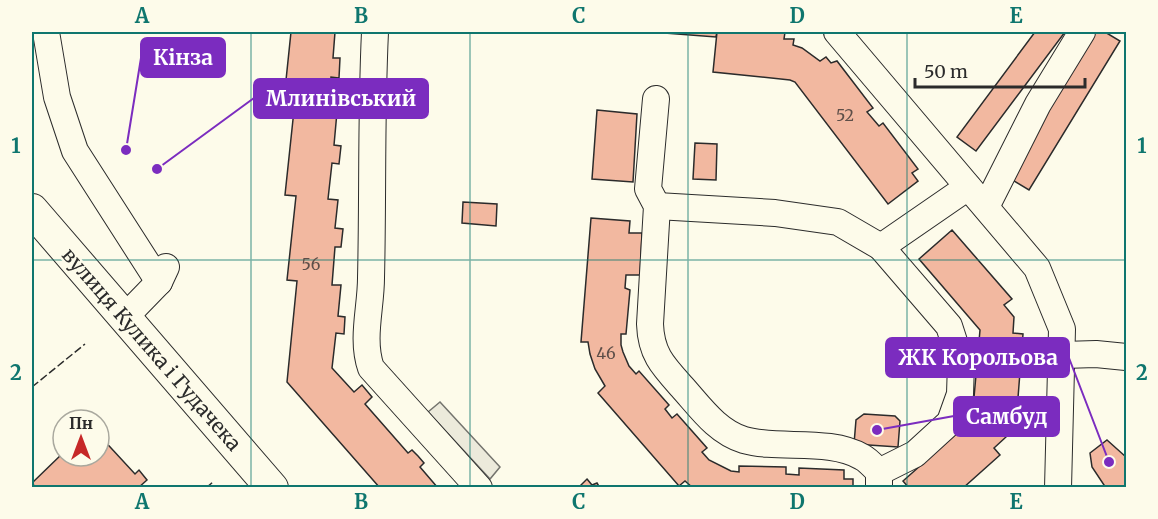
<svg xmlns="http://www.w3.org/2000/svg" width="1158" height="519" viewBox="0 0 1158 519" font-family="Merriweather,serif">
<rect width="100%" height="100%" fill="#fdfbea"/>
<!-- parking -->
<polygon fill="#eceadb" stroke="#74746e" stroke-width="1.5" points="440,402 500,467 490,479 428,412"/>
<!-- building -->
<g fill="#f2b8a0" stroke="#2b2b2b" stroke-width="1.5">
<polygon points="291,32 335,32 333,58 340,58 339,78 331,77 328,112 337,112 334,145 341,146 339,164 332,163 328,199 338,200 335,228 343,229 341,247 335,247 332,285 341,285 338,316 345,317 344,334 336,333 332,368 354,392 362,385 372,397 365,404 408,453 412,450 418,456 424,463 420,467 438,488 380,488 287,382 297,281 287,280 296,196 285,195 294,110 283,109"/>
<polygon points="651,32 717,32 716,37"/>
<polygon points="717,32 785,32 784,39 794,39 793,45 802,48 820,61 826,57 831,63 837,61 873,108 867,112 879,126 883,123 918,169 912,173 918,181 888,204 795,82 790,80 713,72"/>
<polygon points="1035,32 1065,32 976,151 957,137"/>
<polygon points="1095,32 1105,32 1120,41 1029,190 1006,176"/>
<polygon points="597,110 637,114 633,182 592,179"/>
<polygon points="695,143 717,144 716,180 693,179"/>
<polygon points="463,202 497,204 496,226 462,223"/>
<polygon points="591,218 630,221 629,233 642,233 640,275 626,275 625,288 630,290 626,334 621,334 621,345 623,352 629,366 636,374 639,371 669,405 665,409 672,418 677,414 707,448 702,452 709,460 731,471 739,472 739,466 786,467 786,474 799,475 799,468 844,470 844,479 853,479 853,488 693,488 685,481 679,486 598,393 605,386 595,369 590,354 588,342 581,342"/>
<polygon points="952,230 1012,299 1004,305 1014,317 1013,333 1023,334 1016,423 1006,422 1006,437 994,448 1000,455 963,488 909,488 903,481 972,420 980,330 919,259"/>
<polygon points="864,414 895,416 900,421 898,447 854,444 856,420"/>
<polygon points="99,435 135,474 139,470 147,480 138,488 36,488 32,483 63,453 63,456 99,456"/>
<polygon points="1107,440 1126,457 1126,488 1106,488 1092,467 1090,453"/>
<polygon points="587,479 592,485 597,483 600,488 578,488"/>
</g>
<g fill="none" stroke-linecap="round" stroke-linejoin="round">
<defs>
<g id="minor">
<polyline points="46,32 57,97 75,151 159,282"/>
<path d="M375 32C371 114 373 196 371 278 371 308 361 339 371 368L479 488"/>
<polyline points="837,32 1037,268 1062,329 1058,488"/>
<path d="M656 99 648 189 657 206 650 324C651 354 663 366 682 387 700 407 717 432 744 440 780 450 829 438 862 457 868 460 874 467 879 472V488"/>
<polyline points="657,206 775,213 838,222 881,247"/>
<polyline points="986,207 1038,104 1082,32"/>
<polyline points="125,317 159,282 166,267"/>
<polyline points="1063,355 1096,354 1126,357"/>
<polyline points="879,472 915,454 950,422 960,394 961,363 949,326 881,247 968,187"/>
</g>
<polyline id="major" points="32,210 272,488"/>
</defs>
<!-- minor casing -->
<use href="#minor" stroke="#2b2b2b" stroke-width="28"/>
<!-- major casing -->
<use href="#major" stroke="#2b2b2b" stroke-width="34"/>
<!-- minor -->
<use href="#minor" stroke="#fdfbea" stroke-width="26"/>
<!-- major -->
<use href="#major" stroke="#fdfbea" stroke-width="32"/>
<!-- fence -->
<g stroke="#2b2b2b" stroke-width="1.5" stroke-dasharray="8 3" stroke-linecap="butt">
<polyline points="32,387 85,344"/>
<polyline points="206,488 213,482"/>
</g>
</g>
<!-- grid -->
<path fill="none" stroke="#0f766e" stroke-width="1.5" stroke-opacity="0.55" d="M251 32V488M470 32V488M688 32V488M907 32V488M32 260H1126"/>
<g text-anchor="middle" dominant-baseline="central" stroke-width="4.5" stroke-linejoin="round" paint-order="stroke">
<!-- number labels -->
<g font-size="16" fill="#5d4e48">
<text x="845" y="115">52</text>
<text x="311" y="264">56</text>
<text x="606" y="353">46</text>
</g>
<!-- street labels -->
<g font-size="20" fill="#2b2b2b" stroke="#fdfbea">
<text transform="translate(152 349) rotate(49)">вулиця Кулика і Гудачека</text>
</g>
</g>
<!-- callouts -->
<path fill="none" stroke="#7b2cbf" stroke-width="2" d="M126 150L141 58M157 169L254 98M1109 462L1069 358M877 430L954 416"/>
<g fill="#7b2cbf" stroke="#fdfbea" stroke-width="2">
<circle cx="126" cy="150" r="6"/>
<circle cx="157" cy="169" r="6"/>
<circle cx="1109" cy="462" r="6"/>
<circle cx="877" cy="430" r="6"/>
</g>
<g fill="#7b2cbf" stroke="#7b2cbf" stroke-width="2">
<rect x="141" y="38" width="84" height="39" rx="6"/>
<rect x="254" y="79" width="174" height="39" rx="6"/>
<rect x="886" y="338" width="183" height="39" rx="6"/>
<rect x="954" y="397" width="105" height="39" rx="6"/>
</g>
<g font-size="21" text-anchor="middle" font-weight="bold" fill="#fff">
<text x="183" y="65">Кінза</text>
<text x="341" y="106">Млинівський</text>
<text x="978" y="365">ЖК Корольова</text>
<text x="1007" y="424">Самбуд</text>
</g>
<!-- border -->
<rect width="1158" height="519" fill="none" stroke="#fdfbea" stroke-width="66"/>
<!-- north arrow -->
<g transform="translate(81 438)"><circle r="28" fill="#fdfbea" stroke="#a9a89e" stroke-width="1.5"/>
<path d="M0-4.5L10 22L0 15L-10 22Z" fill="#c62828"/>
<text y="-9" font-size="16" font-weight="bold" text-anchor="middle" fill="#2b2b2b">Пн</text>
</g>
<!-- scale -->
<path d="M915 78v9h170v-9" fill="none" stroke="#2b2b2b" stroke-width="3"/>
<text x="924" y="78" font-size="18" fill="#2b2b2b" stroke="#fdfbea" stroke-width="4.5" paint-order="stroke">50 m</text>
<rect x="33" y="33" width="1092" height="453" fill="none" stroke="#0f766e" stroke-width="2"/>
<g font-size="20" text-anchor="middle" font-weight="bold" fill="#0f766e">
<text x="142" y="23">A</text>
<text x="361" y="23">B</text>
<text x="579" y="23">C</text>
<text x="797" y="23">D</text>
<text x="1016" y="23">E</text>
<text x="16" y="153">1</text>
<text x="1142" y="153">1</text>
<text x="16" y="380">2</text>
<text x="1142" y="380">2</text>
<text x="142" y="509">A</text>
<text x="361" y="509">B</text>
<text x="579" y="509">C</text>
<text x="797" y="509">D</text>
<text x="1016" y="509">E</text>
</g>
</svg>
